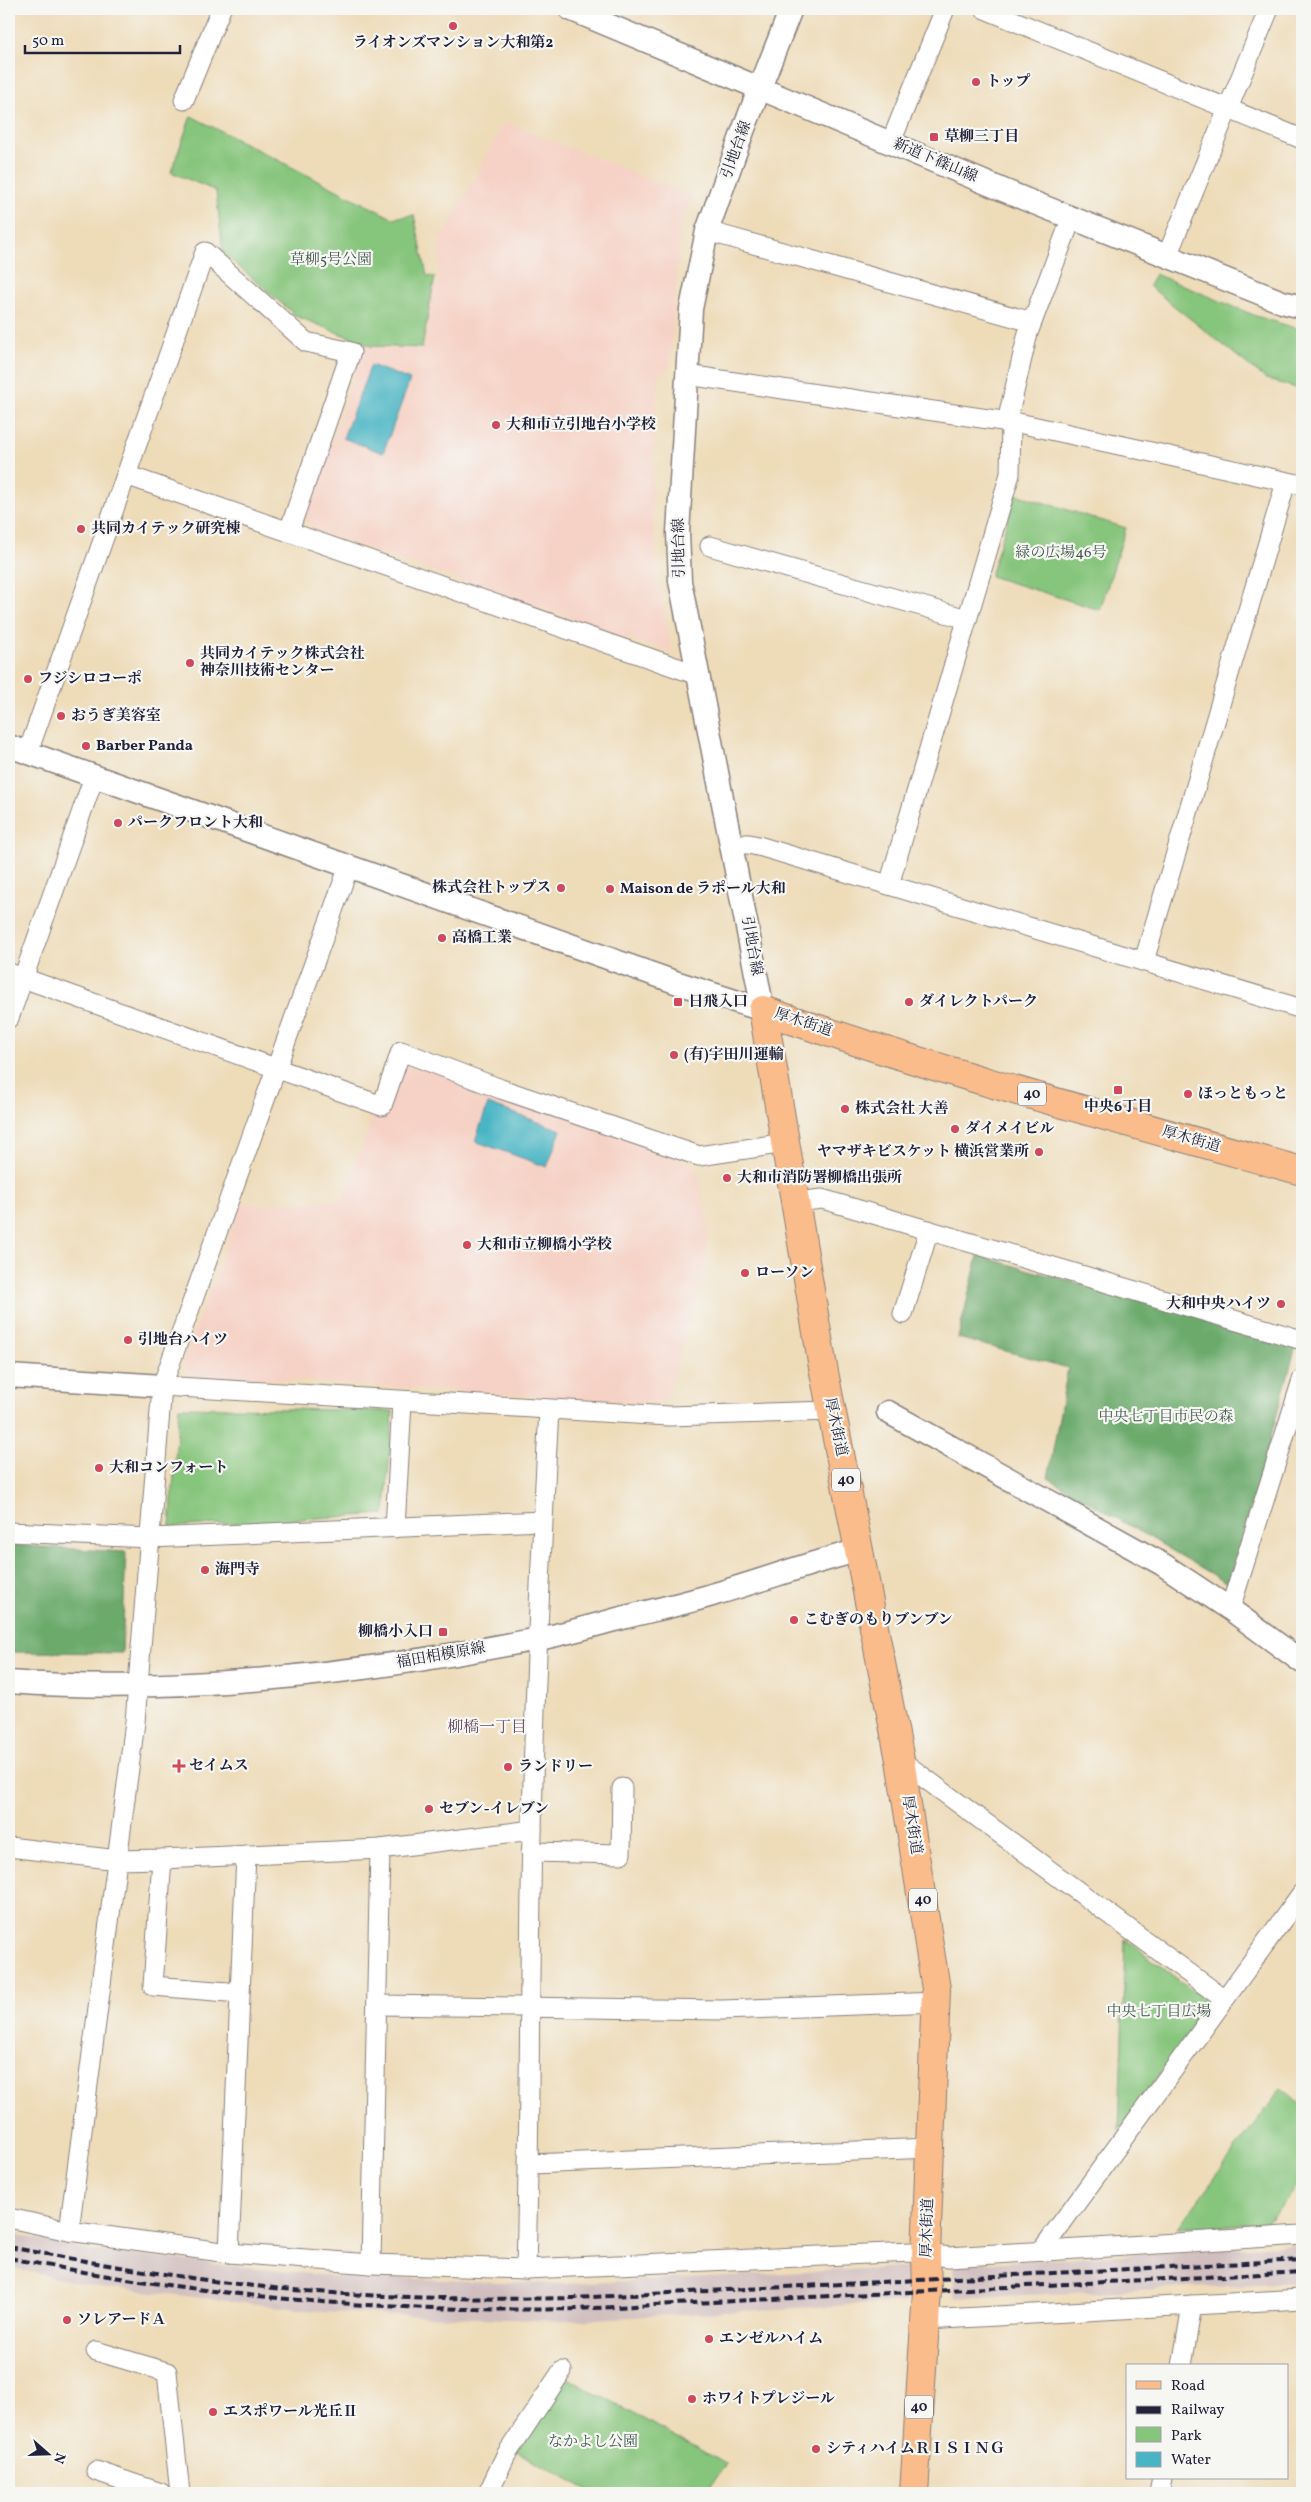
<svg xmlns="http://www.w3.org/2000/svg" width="1311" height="2502" viewBox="0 0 1311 2502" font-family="Vollkorn,'Noto Serif JP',serif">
<rect width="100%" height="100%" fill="#f6f6f2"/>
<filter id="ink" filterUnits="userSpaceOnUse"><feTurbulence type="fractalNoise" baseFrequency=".02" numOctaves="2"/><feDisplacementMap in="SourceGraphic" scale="10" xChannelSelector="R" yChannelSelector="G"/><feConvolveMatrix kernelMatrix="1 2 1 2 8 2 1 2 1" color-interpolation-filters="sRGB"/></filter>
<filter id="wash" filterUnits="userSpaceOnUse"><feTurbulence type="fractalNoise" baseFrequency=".0096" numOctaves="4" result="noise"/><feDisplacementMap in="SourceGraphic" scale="20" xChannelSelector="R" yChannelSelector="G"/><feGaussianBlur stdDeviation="1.12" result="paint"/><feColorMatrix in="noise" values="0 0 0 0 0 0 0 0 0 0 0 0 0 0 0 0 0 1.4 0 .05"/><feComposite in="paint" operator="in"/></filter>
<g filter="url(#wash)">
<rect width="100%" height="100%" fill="#eedcb9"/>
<!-- built -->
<g fill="#f6d1c5">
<polygon points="504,122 692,196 681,222 670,367 666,371 660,371 651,462 657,581 673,654 311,529 305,517 360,357 361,345 420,350 424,348 433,287 439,285 439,233 445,233"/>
<polygon points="409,1061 691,1163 698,1172 708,1226 706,1264 667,1399 661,1404 190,1374 183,1362 241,1205 342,1201 375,1109 401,1065"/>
</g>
<!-- industrial -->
<g fill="#d1bfbf">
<polygon points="9,2233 88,2250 328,2276 563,2284 907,2267 906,2302 559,2321 324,2312 83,2284 9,2267"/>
<polygon points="1302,2244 1302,2283 954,2298 953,2265"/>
</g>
<!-- green -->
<g fill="#86c57c" stroke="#54745c">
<polygon points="191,116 392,218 414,215 427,276 435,277 422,348 371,346 296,316 223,253 216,191 171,172"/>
<polygon points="1155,274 1256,316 1302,330 1302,390 1266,379 1149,286"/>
<polygon points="1016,494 1126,528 1100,610 990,576"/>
<polygon points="179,1407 393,1411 385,1514 170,1527"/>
<polygon points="1125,1939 1210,2004 1119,2131"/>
<polygon points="1281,2088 1302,2106 1302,2180 1267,2223 1177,2228"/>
<polygon points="570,2379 726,2464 706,2493 594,2493 516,2451 563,2380"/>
</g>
<!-- forest -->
<g fill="#6caa6c" stroke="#476654">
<polygon points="978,1256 1297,1343 1229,1584 1048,1478 1068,1368 958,1338"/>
<polygon points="9,1545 126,1552 122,1653 9,1652"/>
</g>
<!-- water -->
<g fill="#48b5c4" stroke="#356c80">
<polygon points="371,365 410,380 383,453 343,438"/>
<polygon points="488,1104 561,1130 547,1167 475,1141"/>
</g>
</g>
<g filter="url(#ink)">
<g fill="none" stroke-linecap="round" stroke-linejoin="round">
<defs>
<g id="minor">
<polyline points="985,9 1302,139"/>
<polyline points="184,100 221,9"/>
<polyline points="891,142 945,9"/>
<polyline points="707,231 1032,322"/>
<polyline points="1167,256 1269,9"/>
<polyline points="687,375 1023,424 1302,485"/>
<polyline points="126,475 698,675"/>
<polyline points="710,546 967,619"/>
<polyline points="28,752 205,252 306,342 351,352 289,531"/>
<polyline points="733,844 749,844 762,847 1302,1009"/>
<polyline points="889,885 1010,474 1011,422 1009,413 1028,333 1072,217"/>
<polyline points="1144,961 1286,482"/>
<polyline points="9,973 382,1106 401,1051 501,1089 699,1156 785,1143"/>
<polyline points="9,1018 94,777"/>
<polyline points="796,1202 822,1199 1302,1340"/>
<polyline points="903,1314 929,1230"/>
<polyline points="162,1386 669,1416 831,1411"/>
<polyline points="395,1528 402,1402"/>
<polyline points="9,1532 150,1538 542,1521"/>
<polyline points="1230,1609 1302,1380"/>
<polyline points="900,1760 1224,1999"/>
<polyline points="9,1847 118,1860 162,1859 380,1849 532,1830"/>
<polyline points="531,1852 621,1854 622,1788"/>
<polyline points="162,1859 153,1986 240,1993"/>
<polyline points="378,2005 722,2010 937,2002"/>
<polyline points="530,2164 931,2148"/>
<polyline points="9,2218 69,2231 229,2253 371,2264 526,2269 912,2252 949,2257 1302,2235"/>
<polyline points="69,2231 135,1722 162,1386 349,866"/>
<polyline points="1042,2250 1302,1893"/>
<polyline points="229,2253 246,1855"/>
<polyline points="371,2264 380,1849"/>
<path d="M526 2269C530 2123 529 1978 532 1833 534 1692 541 1551 549 1410"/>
<polyline points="925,2320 1302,2299"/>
<polyline points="96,2351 167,2372 180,2493"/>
<polyline points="1182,2366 1192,2305"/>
<polyline points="96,2471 161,2493"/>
<polyline points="488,2493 506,2455 562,2371"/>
<polyline points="1159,2493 1162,2478"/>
</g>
<g id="tertiary">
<polyline points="570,9 1027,200 1282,302 1302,307"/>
<polyline points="9,746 678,983 763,1010 680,581 678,533 691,309 707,231 743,131 791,9"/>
<polyline points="9,1376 162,1386"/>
<polyline points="888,1412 1162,1564 1230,1609 1302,1662"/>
<path d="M9 1682C185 1695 365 1673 537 1639 566 1634 594 1625 622 1618 653 1610 684 1604 715 1594 764 1580 811 1562 861 1550"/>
</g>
<path id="primary" d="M914 2493 927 2291 926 2254 936 1989 900 1760 822 1362 763 1010C940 1072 1122 1121 1302 1171"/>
</defs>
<!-- minor casing -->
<use href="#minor" stroke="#887f7a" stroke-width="21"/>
<!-- tertiary casing -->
<use href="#tertiary" stroke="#887f7a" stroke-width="25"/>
<!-- primary casing -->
<use href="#primary" stroke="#887f7a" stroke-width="30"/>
<!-- minor -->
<use href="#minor" stroke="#fff" stroke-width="19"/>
<!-- tertiary -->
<use href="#tertiary" stroke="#fff" stroke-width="22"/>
<!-- primary -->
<use href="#primary" stroke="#fabc8b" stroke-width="28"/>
<!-- rail -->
<g stroke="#22223b" stroke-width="4" stroke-dasharray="8 4" stroke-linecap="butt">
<path d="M9 2247C93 2263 178 2278 264 2287 367 2298 471 2300 574 2298L1302 2260"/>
<path d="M9 2258C199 2296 382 2313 576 2309L1302 2272"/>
</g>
</g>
</g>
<!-- markers -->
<g fill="#d1495b" stroke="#f6f6f2" stroke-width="2">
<circle cx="453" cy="26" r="5"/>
<circle cx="976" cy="82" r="5"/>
<rect x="929" y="132" width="10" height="10" rx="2.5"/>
<circle cx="496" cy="425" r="5"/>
<circle cx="81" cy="529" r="5"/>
<circle cx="190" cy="663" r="5"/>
<circle cx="28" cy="679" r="5"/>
<circle cx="61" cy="716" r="5"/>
<circle cx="86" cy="746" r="5"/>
<circle cx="118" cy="823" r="5"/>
<circle cx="561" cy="888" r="5"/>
<circle cx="610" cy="889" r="5"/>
<circle cx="442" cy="938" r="5"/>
<rect x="673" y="997" width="10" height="10" rx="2.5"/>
<circle cx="909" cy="1002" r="5"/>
<circle cx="674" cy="1055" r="5"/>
<rect x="1113" y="1085" width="10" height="10" rx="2.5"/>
<circle cx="1188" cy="1094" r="5"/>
<circle cx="845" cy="1109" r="5"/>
<circle cx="955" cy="1129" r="5"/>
<circle cx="1039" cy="1152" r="5"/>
<circle cx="727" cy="1178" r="5"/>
<circle cx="467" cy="1245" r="5"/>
<circle cx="745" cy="1273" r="5"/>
<circle cx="1281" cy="1304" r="5"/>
<circle cx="128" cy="1340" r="5"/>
<circle cx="99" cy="1468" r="5"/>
<circle cx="205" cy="1570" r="5"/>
<circle cx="794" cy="1620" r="5"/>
<rect x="438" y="1627" width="10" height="10" rx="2.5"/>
<path d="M176.5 1758.5h5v5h5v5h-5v5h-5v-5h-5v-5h5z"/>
<circle cx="508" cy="1767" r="5"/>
<circle cx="429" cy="1809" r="5"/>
<circle cx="67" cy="2320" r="5"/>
<circle cx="709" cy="2339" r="5"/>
<circle cx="692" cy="2399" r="5"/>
<circle cx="213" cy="2412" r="5"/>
<circle cx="816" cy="2449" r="5"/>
</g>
<g text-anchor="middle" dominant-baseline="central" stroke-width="4.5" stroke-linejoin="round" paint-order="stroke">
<!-- shield labels -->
<g fill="#f6f6f2" stroke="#626272" stroke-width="1">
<rect x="1018" y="1082.5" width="28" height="23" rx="4"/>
<rect x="832" y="1468.5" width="28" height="23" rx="4"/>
<rect x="909" y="1888.5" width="28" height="23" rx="4"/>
<rect x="905" y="2395.5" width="28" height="23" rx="4"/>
</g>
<g font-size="14" font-weight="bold" fill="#22223b">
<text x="1032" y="1094">40</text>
<text x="846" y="1480">40</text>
<text x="923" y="1900">40</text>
<text x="919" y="2407">40</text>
</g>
<!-- poi labels -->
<g font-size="15" font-weight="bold" fill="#22223b" stroke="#f6f6f2" text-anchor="start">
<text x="453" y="43" text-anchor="middle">ライオンズマンション大和第2</text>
<text x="986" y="82">トップ</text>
<text x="944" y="137">草柳三丁目</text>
<text x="506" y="425">大和市立引地台小学校</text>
<text x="91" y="529">共同カイテック研究棟</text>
<text x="200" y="654">共同カイテック株式会社<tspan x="200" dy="17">神奈川技術センター</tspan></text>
<text x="38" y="679">フジシロコーポ</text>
<text x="71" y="716">おうぎ美容室</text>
<text x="96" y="746">Barber Panda</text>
<text x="128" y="823">パークフロント大和</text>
<text x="551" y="888" text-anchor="end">株式会社トップス</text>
<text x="620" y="889">Maison de ラポール大和</text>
<text x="452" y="938">高橋工業</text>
<text x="688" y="1002">日飛入口</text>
<text x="919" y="1002">ダイレクトパーク</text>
<text x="684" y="1055">(有)宇田川運輸</text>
<text x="1198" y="1094">ほっともっと</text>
<text x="1118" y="1107" text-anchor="middle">中央6丁目</text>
<text x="855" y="1109">株式会社 大善</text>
<text x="965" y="1129">ダイメイビル</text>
<text x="1029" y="1152" text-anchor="end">ヤマザキビスケット 横浜営業所</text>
<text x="737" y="1178">大和市消防署柳橋出張所</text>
<text x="477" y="1245">大和市立柳橋小学校</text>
<text x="755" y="1273">ローソン</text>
<text x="1271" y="1304" text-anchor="end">大和中央ハイツ</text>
<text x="138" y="1340">引地台ハイツ</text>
<text x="109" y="1468">大和コンフォート</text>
<text x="215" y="1570">海門寺</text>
<text x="804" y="1620">こむぎのもりブンブン</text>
<text x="433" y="1632" text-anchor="end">柳橋小入口</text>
<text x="189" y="1766">セイムス</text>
<text x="518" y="1767">ランドリー</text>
<text x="439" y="1809">セブン-イレブン</text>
<text x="77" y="2320">ソレアードＡ</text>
<text x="719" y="2339">エンゼルハイム</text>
<text x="702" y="2399">ホワイトプレジール</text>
<text x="223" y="2412">エスポワール光丘Ⅱ</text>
<text x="826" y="2449">シティハイムＲＩＳＩＮＧ</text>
</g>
<!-- street labels -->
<g font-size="15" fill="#22223b" stroke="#f6f6f2">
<text transform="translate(737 150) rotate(-70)">引地台線</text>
<text transform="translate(935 161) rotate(23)">新道下篠山線</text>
<text transform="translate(680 548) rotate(-91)">引地台線</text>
<text transform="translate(751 946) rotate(80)">引地台線</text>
<text transform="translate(803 1023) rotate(18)">厚木街道</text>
<text transform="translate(1191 1140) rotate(16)">厚木街道</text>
<text transform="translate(835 1427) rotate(78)">厚木街道</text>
<text transform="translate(441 1656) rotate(-10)">福田相模原線</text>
<text transform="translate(911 1825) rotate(81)">厚木街道</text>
<text transform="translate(928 2228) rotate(-88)">厚木街道</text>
</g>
<!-- park labels -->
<g font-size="15" fill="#455b52" stroke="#f6f6f2">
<text x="331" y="260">草柳5号公園</text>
<text x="1061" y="553">緑の広場46号</text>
<text x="1166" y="1417">中央七丁目市民の森</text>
<text x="1159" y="2012">中央七丁目広場</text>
<text x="593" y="2442">なかよし公園</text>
</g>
<!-- neighbourhood labels -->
<g font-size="16" fill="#6d5069" stroke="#f6f6f2">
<text x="487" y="1728">柳橋一丁目</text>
</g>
</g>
<!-- margin -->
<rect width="1311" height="2502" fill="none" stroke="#f6f6f2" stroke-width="30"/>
<!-- legend -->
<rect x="1126" y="2364" width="162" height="115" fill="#f6f6f2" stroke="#a1a1a9"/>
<rect x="1136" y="2381" width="25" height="8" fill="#fabc8b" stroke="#a1a1a9"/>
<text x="1171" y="2390" font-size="15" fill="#22223b">Road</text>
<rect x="1136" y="2406" width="25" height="8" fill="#22223b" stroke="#a1a1a9"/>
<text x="1171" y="2414" font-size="15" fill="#22223b">Railway</text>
<rect x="1136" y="2427" width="25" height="15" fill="#86c57c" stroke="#a1a1a9"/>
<text x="1171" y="2440" font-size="15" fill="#22223b">Park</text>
<rect x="1136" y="2452" width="25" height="15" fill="#48b5c4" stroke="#a1a1a9"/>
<text x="1171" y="2464" font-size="15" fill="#22223b">Water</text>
<!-- north arrow -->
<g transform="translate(48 2454) rotate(110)" stroke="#f6f6f2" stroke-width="4" paint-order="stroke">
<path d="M0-4L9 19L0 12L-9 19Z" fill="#22223b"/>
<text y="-8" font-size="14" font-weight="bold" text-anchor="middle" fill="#22223b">N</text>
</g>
<!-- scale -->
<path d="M25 45v8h155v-8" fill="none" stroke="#22223b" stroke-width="2.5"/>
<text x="32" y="45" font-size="15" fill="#22223b" stroke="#f6f6f2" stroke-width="4" paint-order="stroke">50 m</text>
</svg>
